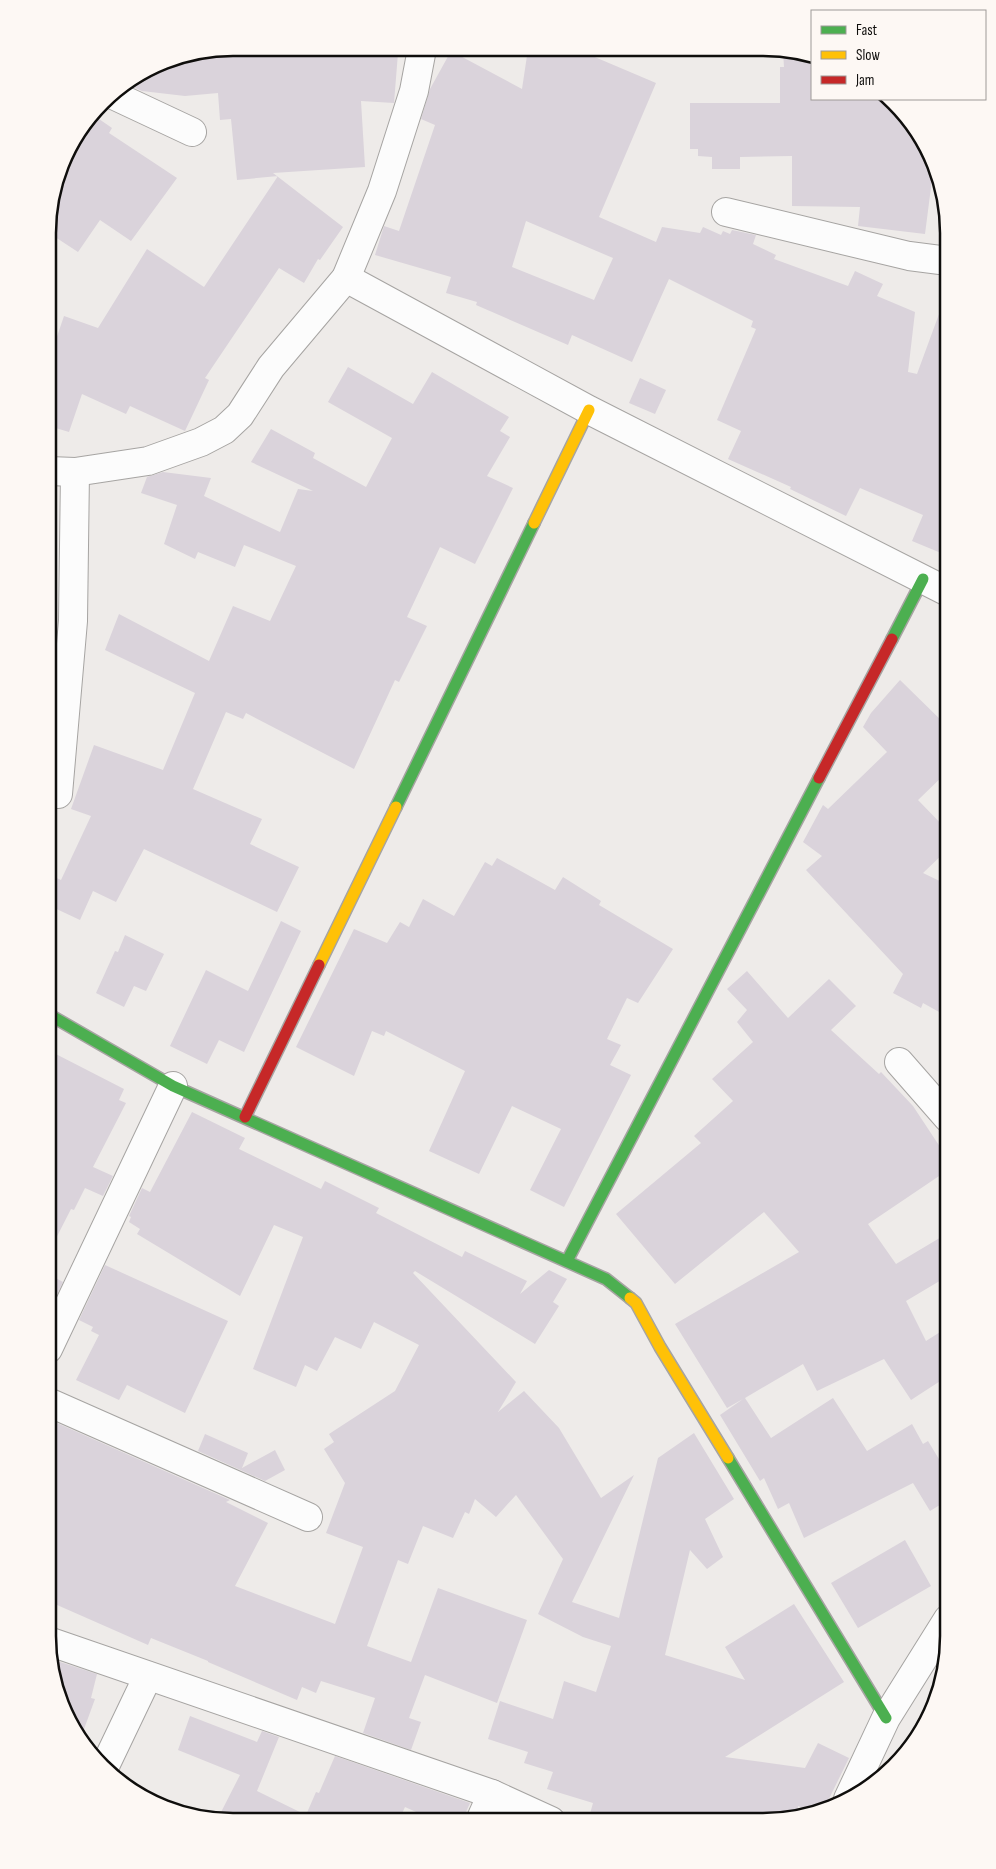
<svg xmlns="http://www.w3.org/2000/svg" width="996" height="1869" viewBox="0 0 996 1869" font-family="'Sofia Sans Condensed',sans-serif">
<rect width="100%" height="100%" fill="#eeebe9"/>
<!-- building -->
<g fill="#dad3db" fill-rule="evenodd">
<polygon points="233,48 356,48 356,55 398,53 394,103 361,101 365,167 273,173 343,227 320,260 318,259 304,283 279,268 205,378 209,380 185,431 130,406 126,414 82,394 69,432 49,426 49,360 64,316 98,328 147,249 204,287 278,176 237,180 231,119 220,120 218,93 185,96 142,91 126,84 162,62"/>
<path d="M528 49 590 50V55L656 83 599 217 656 242 662 227 700 233 703 227 721 235 723 231 730 234 732 230 756 235 753 244 776 255 774 259 848 286 855 271 883 284 877 296 915 312 908 372 917 374 946 295 948 296V535L941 553 912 541 923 515 860 488 846 516 790 489 791 487 728 459 741 431 717 420 756 329 751 327 753 321 669 279 632 362 572 335 568 345 476 305 477 302 446 293 451 277 375 255 384 226 399 231 435 125 421 119 430 89 451 51 522 89ZM526 221 613 258 594 300 512 267Z"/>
<polygon points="783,51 799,51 812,56 812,99 890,99 917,130 934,164 925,234 858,226 860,207 792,206 792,156 740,157 740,169 712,169 712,157 698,156 698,149 690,149 690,103 780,103 780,67 784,67"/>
<polygon points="91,119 99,119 112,128 109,133 177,178 131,241 100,220 78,252 49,233 49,209 67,151"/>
<polygon points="348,367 413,404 432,372 509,417 500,431 510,437 487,476 513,488 475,564 440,547 407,617 427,626 399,682 395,680 354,769 246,713 243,719 226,712 193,789 262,819 250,844 299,867 277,912 144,849 116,902 93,891 80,920 48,905 48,874 61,880 91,816 71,809 94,745 163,770 195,693 105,650 119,614 209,661 233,606 270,621 296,566 244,545 235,567 198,552 195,559 164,544 177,505 141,493 147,477 163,472 211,478 204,496 280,532 298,489 313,491 251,462 271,429 315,453 313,458 366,487 392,438 328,402"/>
<polygon points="640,378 666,390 655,414 629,403"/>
<polygon points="900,680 948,727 948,771 918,800 948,831 948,849 923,873 948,885 948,1017 923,1003 921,1008 893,993 903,974 806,870 822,856 803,842 823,805 828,809 887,752 863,727 871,713"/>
<polygon points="497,858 555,890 563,877 601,901 599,905 673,949 638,1003 627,998 607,1039 621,1045 610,1065 631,1075 564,1207 530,1190 561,1129 512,1106 479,1174 429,1151 465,1071 386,1031 384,1036 372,1031 354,1076 296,1047 354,929 387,943 400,922 409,927 423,899 454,916 485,862 492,866"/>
<polygon points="281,921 301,931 244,1052 219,1040 207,1064 170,1046 206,970 248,991"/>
<polygon points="125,935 164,954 146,991 134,986 124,1007 96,993 115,951 118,952"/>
<polygon points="747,971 788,1018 829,979 856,1006 831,1030 879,1074 881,1072 913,1106 948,1159 948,1170 868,1224 896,1264 948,1233 948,1276 906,1301 926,1341 948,1327 948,1376 911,1400 884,1359 817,1391 803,1364 745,1398 771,1438 833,1398 867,1451 912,1424 923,1444 928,1441 948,1474 948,1500 930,1511 913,1483 804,1538 789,1503 778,1509 764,1478 760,1481 720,1415 743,1399 727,1408 675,1324 799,1252 764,1212 675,1284 616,1214 701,1143 694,1136 733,1101 712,1079 753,1042 737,1022 747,1010 727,989"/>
<polygon points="48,1050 124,1089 119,1100 126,1103 93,1167 113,1176 103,1196 85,1188 74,1210 71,1209 48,1254"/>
<polygon points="192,1112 245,1138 239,1149 321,1189 325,1181 379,1208 376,1213 462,1257 465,1251 527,1281 520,1294 549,1270 567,1279 553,1302 559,1306 535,1344 415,1271 413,1273 516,1382 498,1412 524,1391 559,1428 601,1498 634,1475 572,1602 619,1618 658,1458 694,1433 734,1499 705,1519 723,1557 707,1569 690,1550 665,1655 745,1680 725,1647 794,1604 844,1682 725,1757 805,1768 818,1743 849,1758 823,1811 816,1813 798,1806 797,1816 763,1822 588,1821 593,1803 547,1789 553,1772 524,1763 528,1752 488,1739 500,1701 553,1719 564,1681 596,1692 611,1646 583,1637 538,1614 563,1559 516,1495 496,1517 475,1499 469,1514 465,1512 453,1538 423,1526 408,1564 398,1560 367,1646 411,1662 438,1588 527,1620 497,1703 425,1675 409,1718 421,1722 411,1750 363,1733 375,1698 321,1681 316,1693 302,1687 297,1700 208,1662 208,1661 151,1638 148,1645 48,1601 48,1419 230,1500 226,1502 268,1523 235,1586 335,1624 363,1547 326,1533 345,1483 324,1449 334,1442 329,1434 395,1391 419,1345 374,1322 361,1349 335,1337 317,1371 305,1365 296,1387 253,1369 303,1237 274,1225 240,1296 137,1234 140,1229 129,1222 131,1217 129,1216 142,1188 150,1192"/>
<polygon points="105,1265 228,1321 185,1413 127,1385 119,1400 76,1380 99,1335 91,1331 93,1327 79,1320"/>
<polygon points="48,1274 63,1282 51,1307 48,1306"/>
<polygon points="205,1434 248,1453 242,1468 275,1450 285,1470 265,1481 198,1451"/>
<polygon points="905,1540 931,1586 858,1628 831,1583"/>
<polygon points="51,1659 97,1674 91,1698 95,1699 80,1740 57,1695"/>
<polygon points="190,1716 257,1742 262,1731 279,1737 257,1791 306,1815 316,1792 319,1793 335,1756 470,1803 462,1821 436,1821 405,1807 399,1820 217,1820 240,1775 178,1750"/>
</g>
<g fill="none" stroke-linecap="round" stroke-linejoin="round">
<defs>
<g id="street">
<polyline points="111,94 192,132"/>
<polyline points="726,212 909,256 948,261"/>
<polyline points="346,278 589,410 948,592"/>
<polyline points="49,471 75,472 148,461 201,442 224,430 240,415 271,367 346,278 382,191 414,91 422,49"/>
<polyline points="58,794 73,621 75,472"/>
<polyline points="899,1062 948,1118"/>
<polyline points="48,1349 173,1086"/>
<polyline points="48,1402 308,1517"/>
<polyline points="48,1641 492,1794 551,1821"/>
<polyline points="104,1768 148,1676"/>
<polyline points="848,1799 886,1718 948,1619"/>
<polyline points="480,1821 492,1794"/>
</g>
<g id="fast">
<polyline points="892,639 923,579"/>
<polyline points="396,807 534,523"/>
<polyline points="48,1014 173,1086 606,1279 630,1298"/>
<polyline points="567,1261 819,778"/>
<polyline points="728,1458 886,1718"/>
</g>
<g id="slow">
<polyline points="534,523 589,410"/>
<polyline points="319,965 396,807"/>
<polyline points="630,1298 636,1303 660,1347 728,1458"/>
</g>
<g id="jam">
<polyline points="819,778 892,639"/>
<polyline points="245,1117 319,965"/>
</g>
</defs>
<!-- street casing -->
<use href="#street" stroke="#a6a4a2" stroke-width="30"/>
<!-- fast casing -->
<use href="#fast" stroke="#a6a4a2" stroke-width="14"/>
<!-- slow casing -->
<use href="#slow" stroke="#a6a4a2" stroke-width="14"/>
<!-- jam casing -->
<use href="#jam" stroke="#a6a4a2" stroke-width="14"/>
<!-- street -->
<use href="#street" stroke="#fcfcfc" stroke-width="28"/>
<!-- fast -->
<use href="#fast" stroke="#4caf50" stroke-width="11"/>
<!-- slow -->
<use href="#slow" stroke="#ffc107" stroke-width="11"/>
<!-- jam -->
<use href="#jam" stroke="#c62828" stroke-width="11"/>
</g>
<!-- crop -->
<path d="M0 0H996V1869H0ZM233 56H763A177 177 0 0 1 940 233V1636A177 177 0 0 1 763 1813H233A177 177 0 0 1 56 1636V233A177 177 0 0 1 233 56Z" fill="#fdf8f4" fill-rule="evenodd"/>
<path fill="none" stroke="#0f0e0c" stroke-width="2.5" d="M233 56H763A177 177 0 0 1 940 233V1636A177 177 0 0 1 763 1813H233A177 177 0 0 1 56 1636V233A177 177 0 0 1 233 56Z"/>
<!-- legend -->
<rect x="811" y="10" width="175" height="90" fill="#fdf8f4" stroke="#9e9a97"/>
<rect x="821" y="26" width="25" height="8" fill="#4caf50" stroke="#9e9a97"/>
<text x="856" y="35" font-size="15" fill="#0f0e0c">Fast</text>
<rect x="821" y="51" width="25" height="8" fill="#ffc107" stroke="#9e9a97"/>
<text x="856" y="60" font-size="15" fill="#0f0e0c">Slow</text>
<rect x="821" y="76" width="25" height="8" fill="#c62828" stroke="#9e9a97"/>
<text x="856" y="85" font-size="15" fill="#0f0e0c">Jam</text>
</svg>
